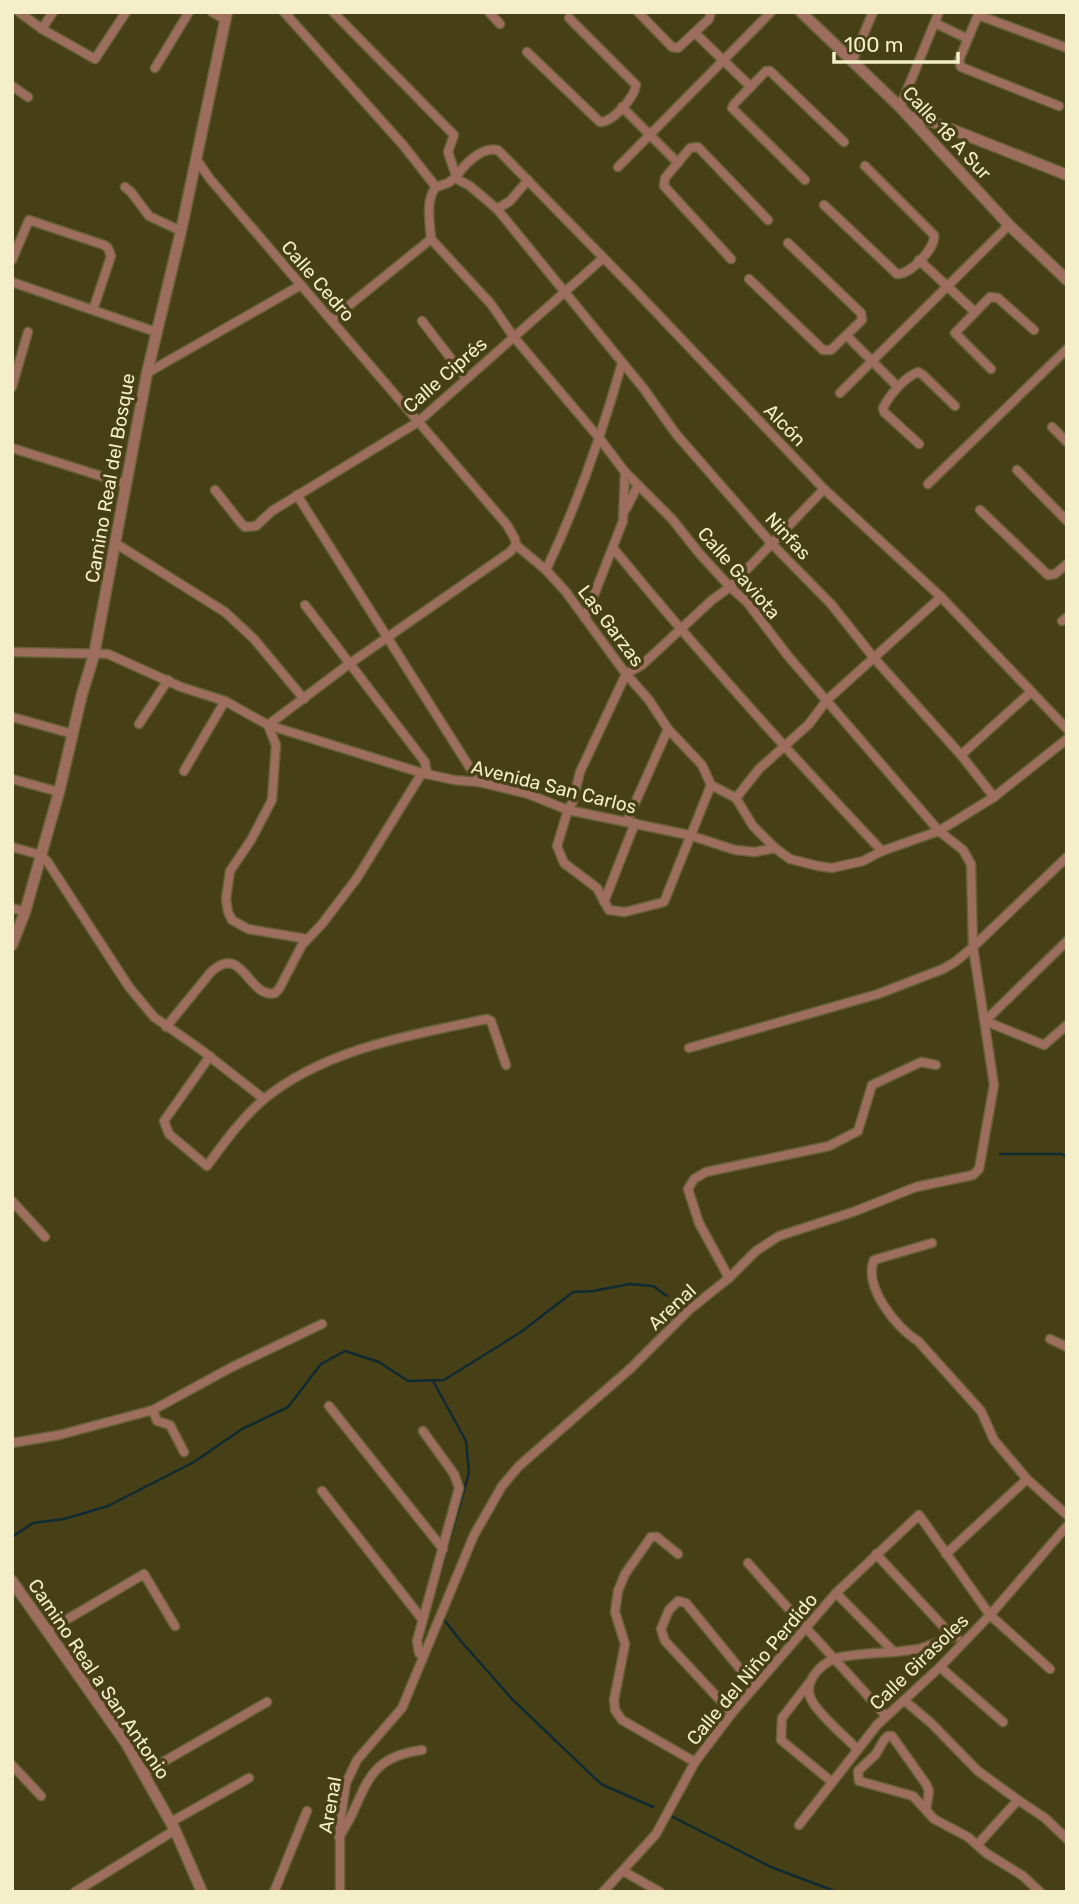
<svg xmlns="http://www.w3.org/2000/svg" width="1079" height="1904" viewBox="0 0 1079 1904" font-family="Rubik,sans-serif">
<rect width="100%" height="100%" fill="#474016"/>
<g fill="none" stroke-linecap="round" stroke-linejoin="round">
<!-- stream -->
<g stroke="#102a32" stroke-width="2.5">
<polyline points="1000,1154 1062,1154 1067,1157"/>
<polyline points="433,1381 466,1441 469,1473 439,1577"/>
<polyline points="12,1537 33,1523 64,1519 108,1506 194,1462 242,1429 288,1407 321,1364 345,1351 379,1362 408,1381 444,1380 521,1332 573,1292 593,1291 630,1284 653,1286 667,1296"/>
<polyline points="442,1617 459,1639 512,1699 601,1784 653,1807"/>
<polyline points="669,1815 771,1867 837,1892"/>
</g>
<defs>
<g id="minor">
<polyline points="19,12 42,29 95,59 126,12"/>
<polyline points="212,12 226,20"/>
<polyline points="284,12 403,145 436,187"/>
<polyline points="333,12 454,135 448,152 456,176"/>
<polyline points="489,12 500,24"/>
<polyline points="638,12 672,47 678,48 709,19 711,12"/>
<polyline points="935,23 966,38"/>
<polyline points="42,29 53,12"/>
<polyline points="695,33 751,87"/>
<path d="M527 52 600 122C613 122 634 98 636 85L569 18"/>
<polyline points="852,62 873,12"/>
<polyline points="155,68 189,12"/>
<polyline points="12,86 28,97"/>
<polyline points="1059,106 961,67 959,60 978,15 1067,48"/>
<polyline points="622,107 678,163"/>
<polyline points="900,107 939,12"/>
<polyline points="197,160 210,179 507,525 515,539 516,545 546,570 566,592 626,674 649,700 668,729 702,765 711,785 736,798 753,826 775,848"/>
<polyline points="618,167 771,12"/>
<path d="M455 178C464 165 481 146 498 150L633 288 824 489 941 597 1067 729"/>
<polyline points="805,180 732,108 734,104 766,71 770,71 844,142"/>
<polyline points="125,187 131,192 149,216 181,231"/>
<polyline points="436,187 448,183 455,178 470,186 497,209 644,389 676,434 772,544 831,604 874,658 961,755 994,797"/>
<path d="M824 205 897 274C910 275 936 248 934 235L865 166"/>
<polyline points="497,209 510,201 528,180"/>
<path d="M431 239C430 223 425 200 436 187"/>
<polyline points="731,259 664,186 665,178 690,148 698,147 768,220"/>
<polyline points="12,260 29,220 104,245 108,248 111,256 93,310"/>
<polyline points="919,260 975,312"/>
<polyline points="749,279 823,350 831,350 862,320 861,313 788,243"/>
<polyline points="12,282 156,332"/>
<polyline points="331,320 431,239"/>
<polyline points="422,321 466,378"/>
<polyline points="847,336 898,387"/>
<polyline points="991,369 955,333 990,297 998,298 1034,330"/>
<polyline points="147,373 301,285"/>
<polyline points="12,387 28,332"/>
<polyline points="840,393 1009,225"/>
<polyline points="1052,427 1067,442"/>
<path d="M919 444 884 412 883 408C890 394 904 378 918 372L923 375 955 406"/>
<polyline points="12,448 126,484"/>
<polyline points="1017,470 1067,521"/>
<polyline points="928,484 1067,349"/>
<polyline points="215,490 241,523 245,527 256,526 272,511 418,422 602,259"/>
<polyline points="297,495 479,782"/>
<polyline points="626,509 638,485"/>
<polyline points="980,510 1048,575 1055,574 1067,564"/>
<polyline points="115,543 225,612 254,639 304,699"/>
<path d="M613 548C699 653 789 753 882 851"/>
<path d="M546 570C578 503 602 434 622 363"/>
<polyline points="305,605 425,762 427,774"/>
<polyline points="585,618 623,521 625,472"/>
<polyline points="1062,621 1067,617"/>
<polyline points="12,652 108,654 181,687 225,701 268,725 422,773 454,780 479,782 528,794 568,810 689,835 735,850 755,852 775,848 790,859 818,866 832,868 863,861 882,851 939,831 994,797 1067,739"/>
<polyline points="12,717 73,734"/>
<polyline points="139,724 168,680"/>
<polyline points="961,755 1031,692"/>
<polyline points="184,771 225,701"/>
<polyline points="12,779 59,792"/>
<polyline points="711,785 664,902 625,912 609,910 597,888 564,863 557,846 568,810 573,801 580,772 626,674 642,665 712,600 730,587 824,489"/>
<polyline points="736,798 759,769 809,724 827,700 941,597"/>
<polyline points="627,821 668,729"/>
<polyline points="12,847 41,855 47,861 129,987 154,1017 200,1049 264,1099"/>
<polyline points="604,902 635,823"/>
<polyline points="12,908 25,912"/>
<polyline points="307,939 248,929 232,920 228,912 226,899 230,871 251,840 272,800 276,745 268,725 349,664 510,552 516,545"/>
<polyline points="1067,941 985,1021 1044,1045 1067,1025"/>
<path d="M166 1027 211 972C243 942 248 999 275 993L279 989 302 945 322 924 357 878 422 773"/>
<polyline points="689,1048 878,994 943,969 955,962 973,947 1067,857"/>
<path d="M210 1056 164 1121 169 1134 207 1166C224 1143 241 1119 263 1100 324 1049 411 1035 487 1019L491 1021 506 1065"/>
<polyline points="12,1201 45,1237"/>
<path d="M932 1243 874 1260C863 1286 896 1328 918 1341L981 1411 994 1440 1027 1479 1067 1515"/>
<polyline points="729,1278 699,1223 688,1189 694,1179 706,1172 829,1146 858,1131 872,1085 921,1062 936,1065"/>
<polyline points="1050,1339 1067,1347"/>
<polyline points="329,1406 443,1549"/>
<polyline points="153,1410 157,1421 170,1425 184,1452"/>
<polyline points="12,1443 59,1435 153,1410 232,1367 322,1324"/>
<polyline points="322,1491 422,1619"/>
<polyline points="678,1554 657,1537 651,1537 625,1574 618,1591 615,1612 625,1644 614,1700 615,1710 622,1720 695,1762"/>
<polyline points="876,1554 953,1637 957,1637"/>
<polyline points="946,1554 1027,1479"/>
<path d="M748 1563C793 1615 840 1664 886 1716"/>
<polyline points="836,1593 894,1652 919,1649 953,1637"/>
<polyline points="49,1630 144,1574 175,1626"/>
<polyline points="423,1656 419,1653 417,1641 459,1488 454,1474 423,1431"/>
<polyline points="940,1667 1003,1722"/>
<polyline points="809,1683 782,1718 781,1740 832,1782"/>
<polyline points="905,1701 931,1723 978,1771 1018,1800"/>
<polyline points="732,1713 665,1641 661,1629 669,1610 678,1601 686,1603 754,1686"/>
<path d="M857 1749C844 1735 821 1717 812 1701 802 1684 818 1666 834 1659 846 1654 879 1653 894 1652"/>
<polyline points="12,1765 41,1796"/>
<polyline points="144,1773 267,1702"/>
<polyline points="926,1810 929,1791 926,1784 892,1736 888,1736 884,1740 876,1754 858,1771 859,1781 913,1796 934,1819 968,1837 986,1853 1023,1876 1040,1892"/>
<polyline points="171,1822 249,1778"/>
<polyline points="799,1825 877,1725 940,1667 990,1615 1067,1526"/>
<path d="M339 1837C368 1795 360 1758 422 1750"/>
<polyline points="978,1844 1018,1800 1045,1818 1067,1839"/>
<polyline points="623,1871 660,1892"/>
<polyline points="75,1892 175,1830"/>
<polyline points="274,1892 307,1811"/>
<polyline points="340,1892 340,1823 346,1783 357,1760 402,1708 474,1535 502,1486 519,1466 631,1368 689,1310 729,1278 756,1251 779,1236 853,1212 916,1187 973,1175 979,1169 994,1085 973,947 971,864 963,850 939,831 788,656 747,602 730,587 699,553 672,519 625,472 600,439 513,336 491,304 431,239"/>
<polyline points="603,1892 656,1834 695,1762 732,1713 836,1593 919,1515 990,1615 1050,1669"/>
</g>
<g id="tertiary">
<polyline points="801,12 900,107 1009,225 1067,280"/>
<polyline points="910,117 933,122 1067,175"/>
<polyline points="12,945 25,912 59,792 82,694 94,655 147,373 181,231 227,12"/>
<polyline points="12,1581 126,1743 175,1830 202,1892"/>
</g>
</defs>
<!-- minor casing -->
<use href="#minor" stroke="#666036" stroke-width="11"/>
<!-- tertiary casing -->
<use href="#tertiary" stroke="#666036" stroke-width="13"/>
<!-- minor -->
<use href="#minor" stroke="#9d6e5d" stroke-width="8"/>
<!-- tertiary -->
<use href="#tertiary" stroke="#9d6e5d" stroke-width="10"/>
</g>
<g text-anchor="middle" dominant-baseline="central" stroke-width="7" stroke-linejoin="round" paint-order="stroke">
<!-- street labels -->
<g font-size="19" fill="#f4efc8" stroke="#474016">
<text transform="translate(947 133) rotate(47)">Calle 18 A Sur</text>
<text transform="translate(318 281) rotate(49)">Calle Cedro</text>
<text transform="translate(445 375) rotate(-41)">Calle Ciprés</text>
<text transform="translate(785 425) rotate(46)">Alcón</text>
<text transform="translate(110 478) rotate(-80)">Camino Real del Bosque</text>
<text transform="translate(788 536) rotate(47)">Ninfas</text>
<text transform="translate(739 573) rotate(49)">Calle Gaviota</text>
<text transform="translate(611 626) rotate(53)">Las Garzas</text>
<text transform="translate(554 787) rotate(14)">Avenida San Carlos</text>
<text transform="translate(672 1307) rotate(-43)">Arenal</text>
<text transform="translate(919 1662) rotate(-44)">Calle Girasoles</text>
<text transform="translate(752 1669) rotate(-50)">Calle del Niño Perdido</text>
<text transform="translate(99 1679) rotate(56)">Camino Real a San Antonio</text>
<text transform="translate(330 1805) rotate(-80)">Arenal</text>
</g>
</g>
<!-- border -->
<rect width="1079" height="1904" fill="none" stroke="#f4efc8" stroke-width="28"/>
<!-- scale -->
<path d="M834 52v10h124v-10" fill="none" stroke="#f4efc8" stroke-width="3.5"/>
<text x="844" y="52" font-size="21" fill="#f4efc8" stroke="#474016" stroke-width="5" paint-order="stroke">100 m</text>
</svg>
